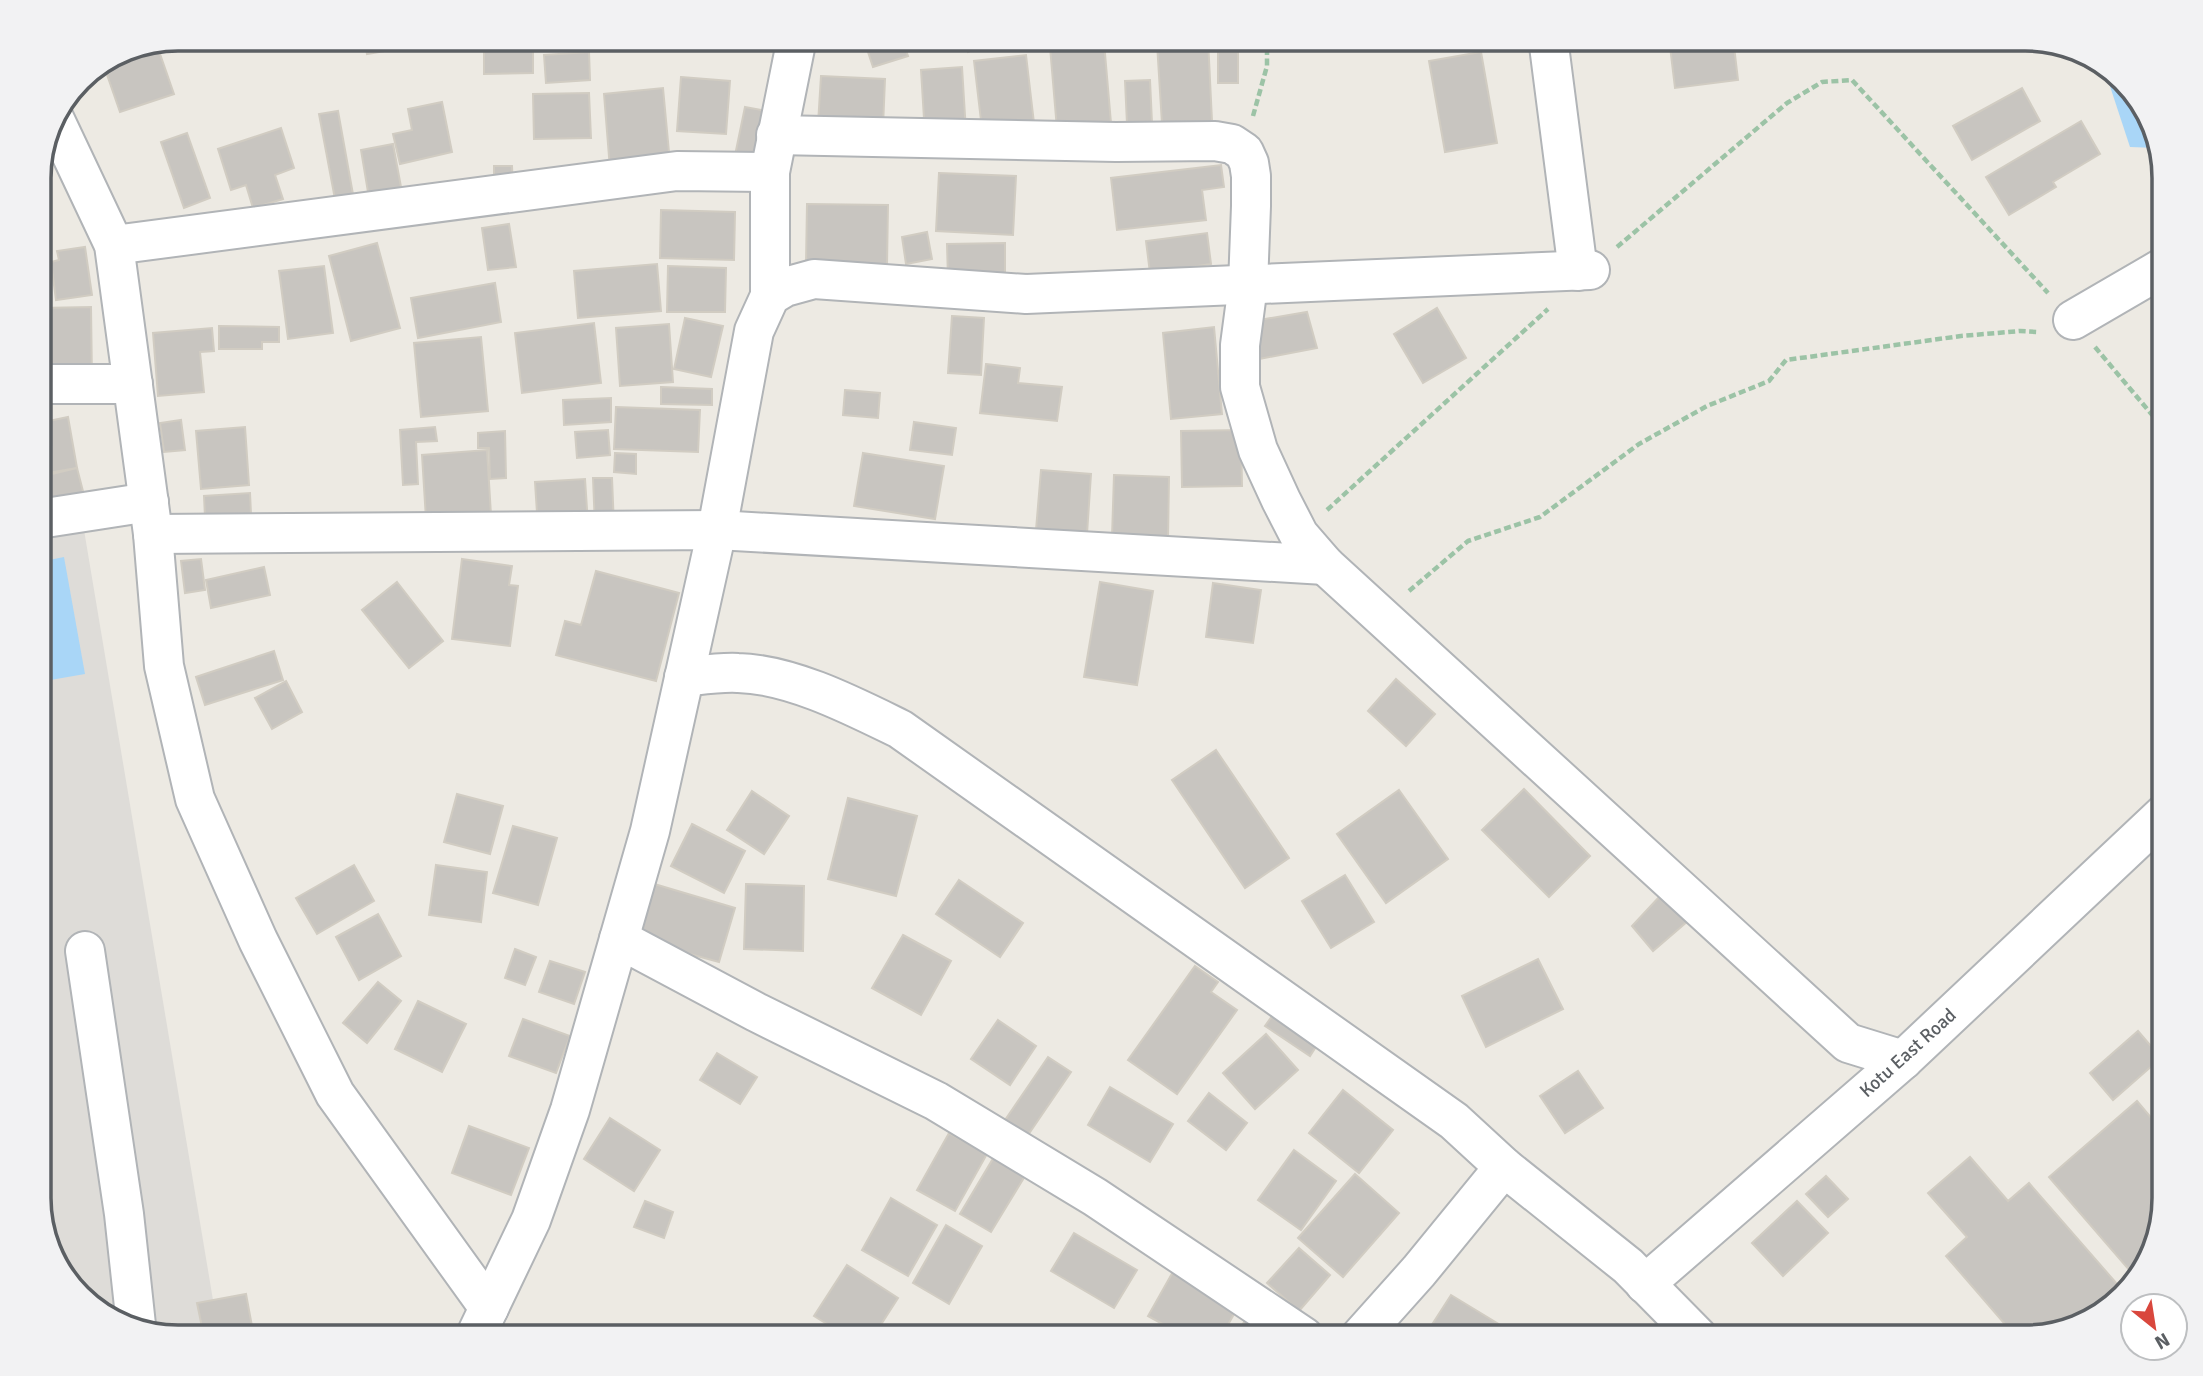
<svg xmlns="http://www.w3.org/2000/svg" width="2203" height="1376" viewBox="0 0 2203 1376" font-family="Signika,sans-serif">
<rect width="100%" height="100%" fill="#edeae3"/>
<!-- industrial -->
<polygon fill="#dedcd8" points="84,530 213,1300 246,1294 254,1337 178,1337 101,1314 57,1268 39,1207 39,538"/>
<!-- water -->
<g fill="#a9d6f7">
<polygon points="2102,62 2146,109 2157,148 2130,147"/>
<polygon points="64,557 85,674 39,682 39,562"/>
</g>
<!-- building -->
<g fill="#c8c5c0" stroke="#d1ccc2" stroke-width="2">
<polygon points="364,38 413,38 414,46 367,54"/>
<polygon points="484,38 533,38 533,73 484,74"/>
<polygon points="880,38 902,38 908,56 873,67 865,43"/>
<polygon points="937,38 993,38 994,41 968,52 963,41 942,50"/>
<polygon points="1669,38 1733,38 1738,80 1675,88"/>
<polygon points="1208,39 1212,121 1162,124 1157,43"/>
<polygon points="1104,42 1111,123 1057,129 1050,47"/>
<polygon points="159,51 174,94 120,112 105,69"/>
<polygon points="589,52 590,80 546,83 544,55"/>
<rect x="1218" y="52" width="20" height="31"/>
<polygon points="1481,52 1497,143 1445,152 1429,61"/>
<polygon points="1026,55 1034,123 982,129 974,61"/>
<polygon points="962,67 966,132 925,135 921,70"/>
<polygon points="821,76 885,79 883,127 818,124"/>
<polygon points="681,77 730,81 726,134 677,131"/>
<polygon points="1150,80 1152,123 1127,124 1125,81"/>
<polygon points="663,88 670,163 610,169 604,94"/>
<polygon points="2022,88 2040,121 1972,160 1953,126"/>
<polygon points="589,93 591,138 534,139 533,94"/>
<polygon points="442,102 452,152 400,164 393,134 412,130 408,109"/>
<polygon points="745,107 767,111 756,169 733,165"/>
<polygon points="338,111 356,211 338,215 319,114"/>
<polygon points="2081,121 2100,154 2053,182 2056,187 2009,215 1986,177"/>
<polygon points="281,128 294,168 275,175 283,199 253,208 246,185 231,190 218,149"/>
<polygon points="187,133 210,198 184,208 161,142"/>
<polygon points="393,144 404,203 371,210 361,150"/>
<polygon points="1221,165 1224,187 1202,190 1206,220 1117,230 1111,178"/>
<polygon points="494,166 512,166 513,188 494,189"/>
<polygon points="939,173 1016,176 1013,235 936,231"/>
<polygon points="807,204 888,205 887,265 806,264"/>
<polygon points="661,210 735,212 734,260 660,258"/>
<polygon points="509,224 516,267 488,270 482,228"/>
<polygon points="41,230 45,295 39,295 39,231"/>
<polygon points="927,232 932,259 906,264 902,237"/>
<polygon points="1207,233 1211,264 1150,273 1146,241"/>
<polygon points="377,243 400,328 351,341 329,256"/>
<polygon points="1005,243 1005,279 948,279 947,244"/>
<polygon points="85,247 92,295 56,300 51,262 59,260 57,251"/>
<polygon points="657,264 661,311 578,318 574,271"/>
<polygon points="324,266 333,333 288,339 279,271"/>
<polygon points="668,266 726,268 725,312 667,312"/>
<polygon points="495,283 501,322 418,338 411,298"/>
<polygon points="91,307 92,380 39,382 39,308"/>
<polygon points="1437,308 1466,358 1423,383 1394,334"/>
<polygon points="1307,312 1317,348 1259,359 1253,321"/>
<polygon points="952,316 984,318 981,375 948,373"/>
<polygon points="685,318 723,326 711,377 674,369"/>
<polygon points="594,323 601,383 522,393 515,333"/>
<polygon points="669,324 673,382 620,386 616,328"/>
<polygon points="219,326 279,327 279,342 262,342 262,349 219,349"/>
<polygon points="1214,327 1222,414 1171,419 1163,333"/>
<polygon points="212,328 214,351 200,352 204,392 158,396 153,333"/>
<polygon points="481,337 488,411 421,417 414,343"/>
<polygon points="986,364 1020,368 1018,383 1062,387 1057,421 980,413"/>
<polygon points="661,387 712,389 712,405 661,404"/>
<polygon points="845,390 880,393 878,418 843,415"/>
<polygon points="611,398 611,422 564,425 563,400"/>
<polygon points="616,407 700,410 698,452 614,449"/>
<polygon points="68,417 77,468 48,473 39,423"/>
<polygon points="181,420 185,450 164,452 160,423"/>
<polygon points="914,422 956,428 952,455 910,450"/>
<polygon points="245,427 249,485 201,489 196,431"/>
<polygon points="435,427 437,441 416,442 418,484 403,485 400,430"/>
<polygon points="608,430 610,455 577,458 575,432"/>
<polygon points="1241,430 1242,486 1182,487 1181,431"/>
<polygon points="505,431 506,478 490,479 489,448 478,448 478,433"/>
<polygon points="487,450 491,515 426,519 422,455"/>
<polygon points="615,453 636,454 636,474 614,472"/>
<polygon points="863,453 944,466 935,519 854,506"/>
<polygon points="77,468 85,499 39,510 39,477"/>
<polygon points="1041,470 1091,474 1087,534 1036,530"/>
<polygon points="1114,475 1169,477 1168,539 1112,537"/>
<polygon points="593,478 612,478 614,527 595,527"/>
<polygon points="585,479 588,524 538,528 535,482"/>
<polygon points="250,493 251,514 205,517 204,496"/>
<polygon points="201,559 205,590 185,593 181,561"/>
<polygon points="462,559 512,566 509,585 518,586 510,646 452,639"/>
<polygon points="264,567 270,595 211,608 206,580"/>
<polygon points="596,571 679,593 656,681 556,655 565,621 581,625"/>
<polygon points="397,582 443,641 409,668 362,610"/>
<polygon points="1100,582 1153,591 1137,685 1084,677"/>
<polygon points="1213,583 1261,590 1253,643 1206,637"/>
<polygon points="274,651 283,680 205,705 196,677"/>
<polygon points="1396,679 1435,714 1406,746 1368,711"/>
<polygon points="286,681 302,712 272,729 255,698"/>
<polygon points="1216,750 1289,858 1245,888 1172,780"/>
<polygon points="1524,789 1590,856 1549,897 1482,830"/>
<polygon points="1399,790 1448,859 1386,903 1337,834"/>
<polygon points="752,791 789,816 764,854 727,830"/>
<polygon points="457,794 503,806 490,854 444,842"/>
<polygon points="848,798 917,816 896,896 828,879"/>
<polygon points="692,824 745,851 724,893 671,866"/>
<polygon points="513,826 557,838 538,905 493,893"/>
<polygon points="354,865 374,901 317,934 296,898"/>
<polygon points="436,865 487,872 481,922 429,915"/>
<polygon points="1345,875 1374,922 1331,948 1302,901"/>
<polygon points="959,880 1023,923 1000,957 936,914"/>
<polygon points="651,883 735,908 719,962 635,939"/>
<polygon points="746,884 804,886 803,951 744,949"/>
<polygon points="1661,895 1688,921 1653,951 1632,926"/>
<polygon points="378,914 401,956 359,980 336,937"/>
<polygon points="903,935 951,961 921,1015 872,988"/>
<polygon points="515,949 536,957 525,985 505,978"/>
<polygon points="1538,959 1563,1009 1486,1047 1462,996"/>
<polygon points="550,961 585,972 574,1004 539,992"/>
<polygon points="1195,966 1218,982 1211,992 1237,1010 1177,1094 1128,1060"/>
<polygon points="378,982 401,1001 367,1043 343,1023"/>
<polygon points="418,1001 466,1024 442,1072 395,1049"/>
<polygon points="1282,1002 1326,1031 1310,1056 1265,1026"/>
<polygon points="523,1019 570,1036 556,1073 509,1056"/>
<polygon points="998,1020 1036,1046 1010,1085 971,1059"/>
<polygon points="2138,1031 2161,1058 2113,1100 2090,1073"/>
<polygon points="1266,1034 1298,1070 1255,1109 1223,1073"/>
<polygon points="717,1053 757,1077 740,1104 700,1080"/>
<polygon points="1048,1057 1071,1072 1024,1141 1001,1126"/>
<polygon points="1578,1071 1603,1108 1565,1133 1540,1096"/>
<polygon points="1110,1087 1173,1124 1150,1162 1088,1125"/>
<polygon points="1343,1090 1393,1130 1359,1173 1309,1133"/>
<polygon points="1209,1093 1247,1123 1226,1150 1188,1121"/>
<polygon points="2137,1101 2164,1133 2164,1198 2141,1275 2137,1279 2049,1177"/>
<polygon points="610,1118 660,1150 634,1191 584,1159"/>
<polygon points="469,1126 529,1148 511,1195 452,1173"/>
<polygon points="949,1133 987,1154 955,1211 917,1190"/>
<polygon points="1294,1150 1336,1181 1301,1230 1258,1200"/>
<polygon points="994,1157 1025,1176 991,1232 960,1214"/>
<polygon points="1970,1157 2008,1201 2029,1183 2124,1292 2094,1319 2025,1337 2016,1337 1946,1256 1967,1237 1928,1193"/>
<polygon points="1355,1174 1399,1213 1343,1277 1298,1238"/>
<polygon points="1826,1176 1848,1199 1828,1217 1806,1194"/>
<polygon points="891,1198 937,1225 908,1276 862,1250"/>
<polygon points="645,1201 673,1212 664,1238 634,1227"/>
<polygon points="1797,1201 1828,1233 1783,1276 1752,1243"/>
<polygon points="946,1225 982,1246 949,1304 913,1283"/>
<polygon points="1074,1233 1137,1270 1114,1308 1051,1271"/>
<polygon points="1299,1248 1330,1275 1299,1311 1267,1283"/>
<polygon points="847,1265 898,1298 873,1337 848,1337 814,1316"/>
<polygon points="1174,1270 1238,1307 1221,1337 1186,1337 1148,1316"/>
<polygon points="246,1294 254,1337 204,1337 197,1303"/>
<polygon points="1451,1295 1520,1337 1424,1337"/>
<polygon points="1245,1320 1279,1337 1236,1337"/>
<polygon points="1154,1327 1167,1337 1145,1337"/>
</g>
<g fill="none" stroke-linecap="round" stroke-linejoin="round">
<defs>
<g id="minor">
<polyline points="1548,38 1578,271"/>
<polyline points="54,118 114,245 153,534 164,666 195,799 258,940 335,1094 489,1308"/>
<polyline points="776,135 1116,142 1215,141 1232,144 1244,152 1249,163 1251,176 1251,206 1248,285 1240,345 1240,387 1258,450 1281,500 1299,535 1325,565 1848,1043 1903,1060"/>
<polyline points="114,245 677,171 770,172"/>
<polyline points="770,296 770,172 797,38"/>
<polyline points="2073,320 2164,267"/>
<polyline points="39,384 133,384"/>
<polyline points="39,519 149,502"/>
<polyline points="153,534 717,530 1325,565"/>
<path d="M684 677C702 675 720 672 738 673 791 674 853 706 900 729L1454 1121 1504 1167 1628 1266 1698 1337"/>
<polyline points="619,939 756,1012 936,1101 1095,1197 1304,1337"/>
<polyline points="85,951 124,1214 136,1325"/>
<polyline points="1645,1284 1903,1060 2164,814"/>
<polyline points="475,1337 531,1220 570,1110 650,831 717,530 754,331 770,296 785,287 814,279 1026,294 1590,270"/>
<polyline points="1360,1337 1419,1271 1504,1167"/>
</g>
</defs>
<!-- minor casing -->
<use href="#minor" stroke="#b1b4b7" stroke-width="42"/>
<!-- path -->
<g stroke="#9cc3a6" stroke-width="4.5" stroke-dasharray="7 3.5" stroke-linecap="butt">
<polyline points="1253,116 1267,66 1267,38"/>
<polyline points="1617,247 1787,103 1822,82 1852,80 2048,293"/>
<polyline points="2095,347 2164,429"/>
<polyline points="1327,510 1548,309"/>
<polyline points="1409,591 1468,541 1540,517 1639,444 1707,406 1769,381 1786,360 1961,336 2020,331 2038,332"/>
</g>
<!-- minor -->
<use href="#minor" stroke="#fff" stroke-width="38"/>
</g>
<g text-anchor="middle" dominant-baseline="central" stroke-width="5" stroke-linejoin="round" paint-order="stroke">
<!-- street labels -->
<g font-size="19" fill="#5b5f63" stroke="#fff">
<text transform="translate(1908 1053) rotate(-42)">Kotu East Road</text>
</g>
</g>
<!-- crop -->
<path d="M0 0H2203V1376H0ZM178 51H2025A127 127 0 0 1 2152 178V1198A127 127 0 0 1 2025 1325H178A127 127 0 0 1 51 1198V178A127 127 0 0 1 178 51Z" fill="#f2f2f3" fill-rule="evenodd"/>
<path fill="none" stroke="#5b5f63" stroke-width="3.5" d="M178 51H2025A127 127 0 0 1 2152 178V1198A127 127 0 0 1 2025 1325H178A127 127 0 0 1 51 1198V178A127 127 0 0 1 178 51Z"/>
<!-- north arrow -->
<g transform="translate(2154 1327) rotate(150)"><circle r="33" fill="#ffffff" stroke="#bdbfc1" stroke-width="2"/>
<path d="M0-5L12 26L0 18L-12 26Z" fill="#d9473d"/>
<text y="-10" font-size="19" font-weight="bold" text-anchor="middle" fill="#5b5f63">N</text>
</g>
</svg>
